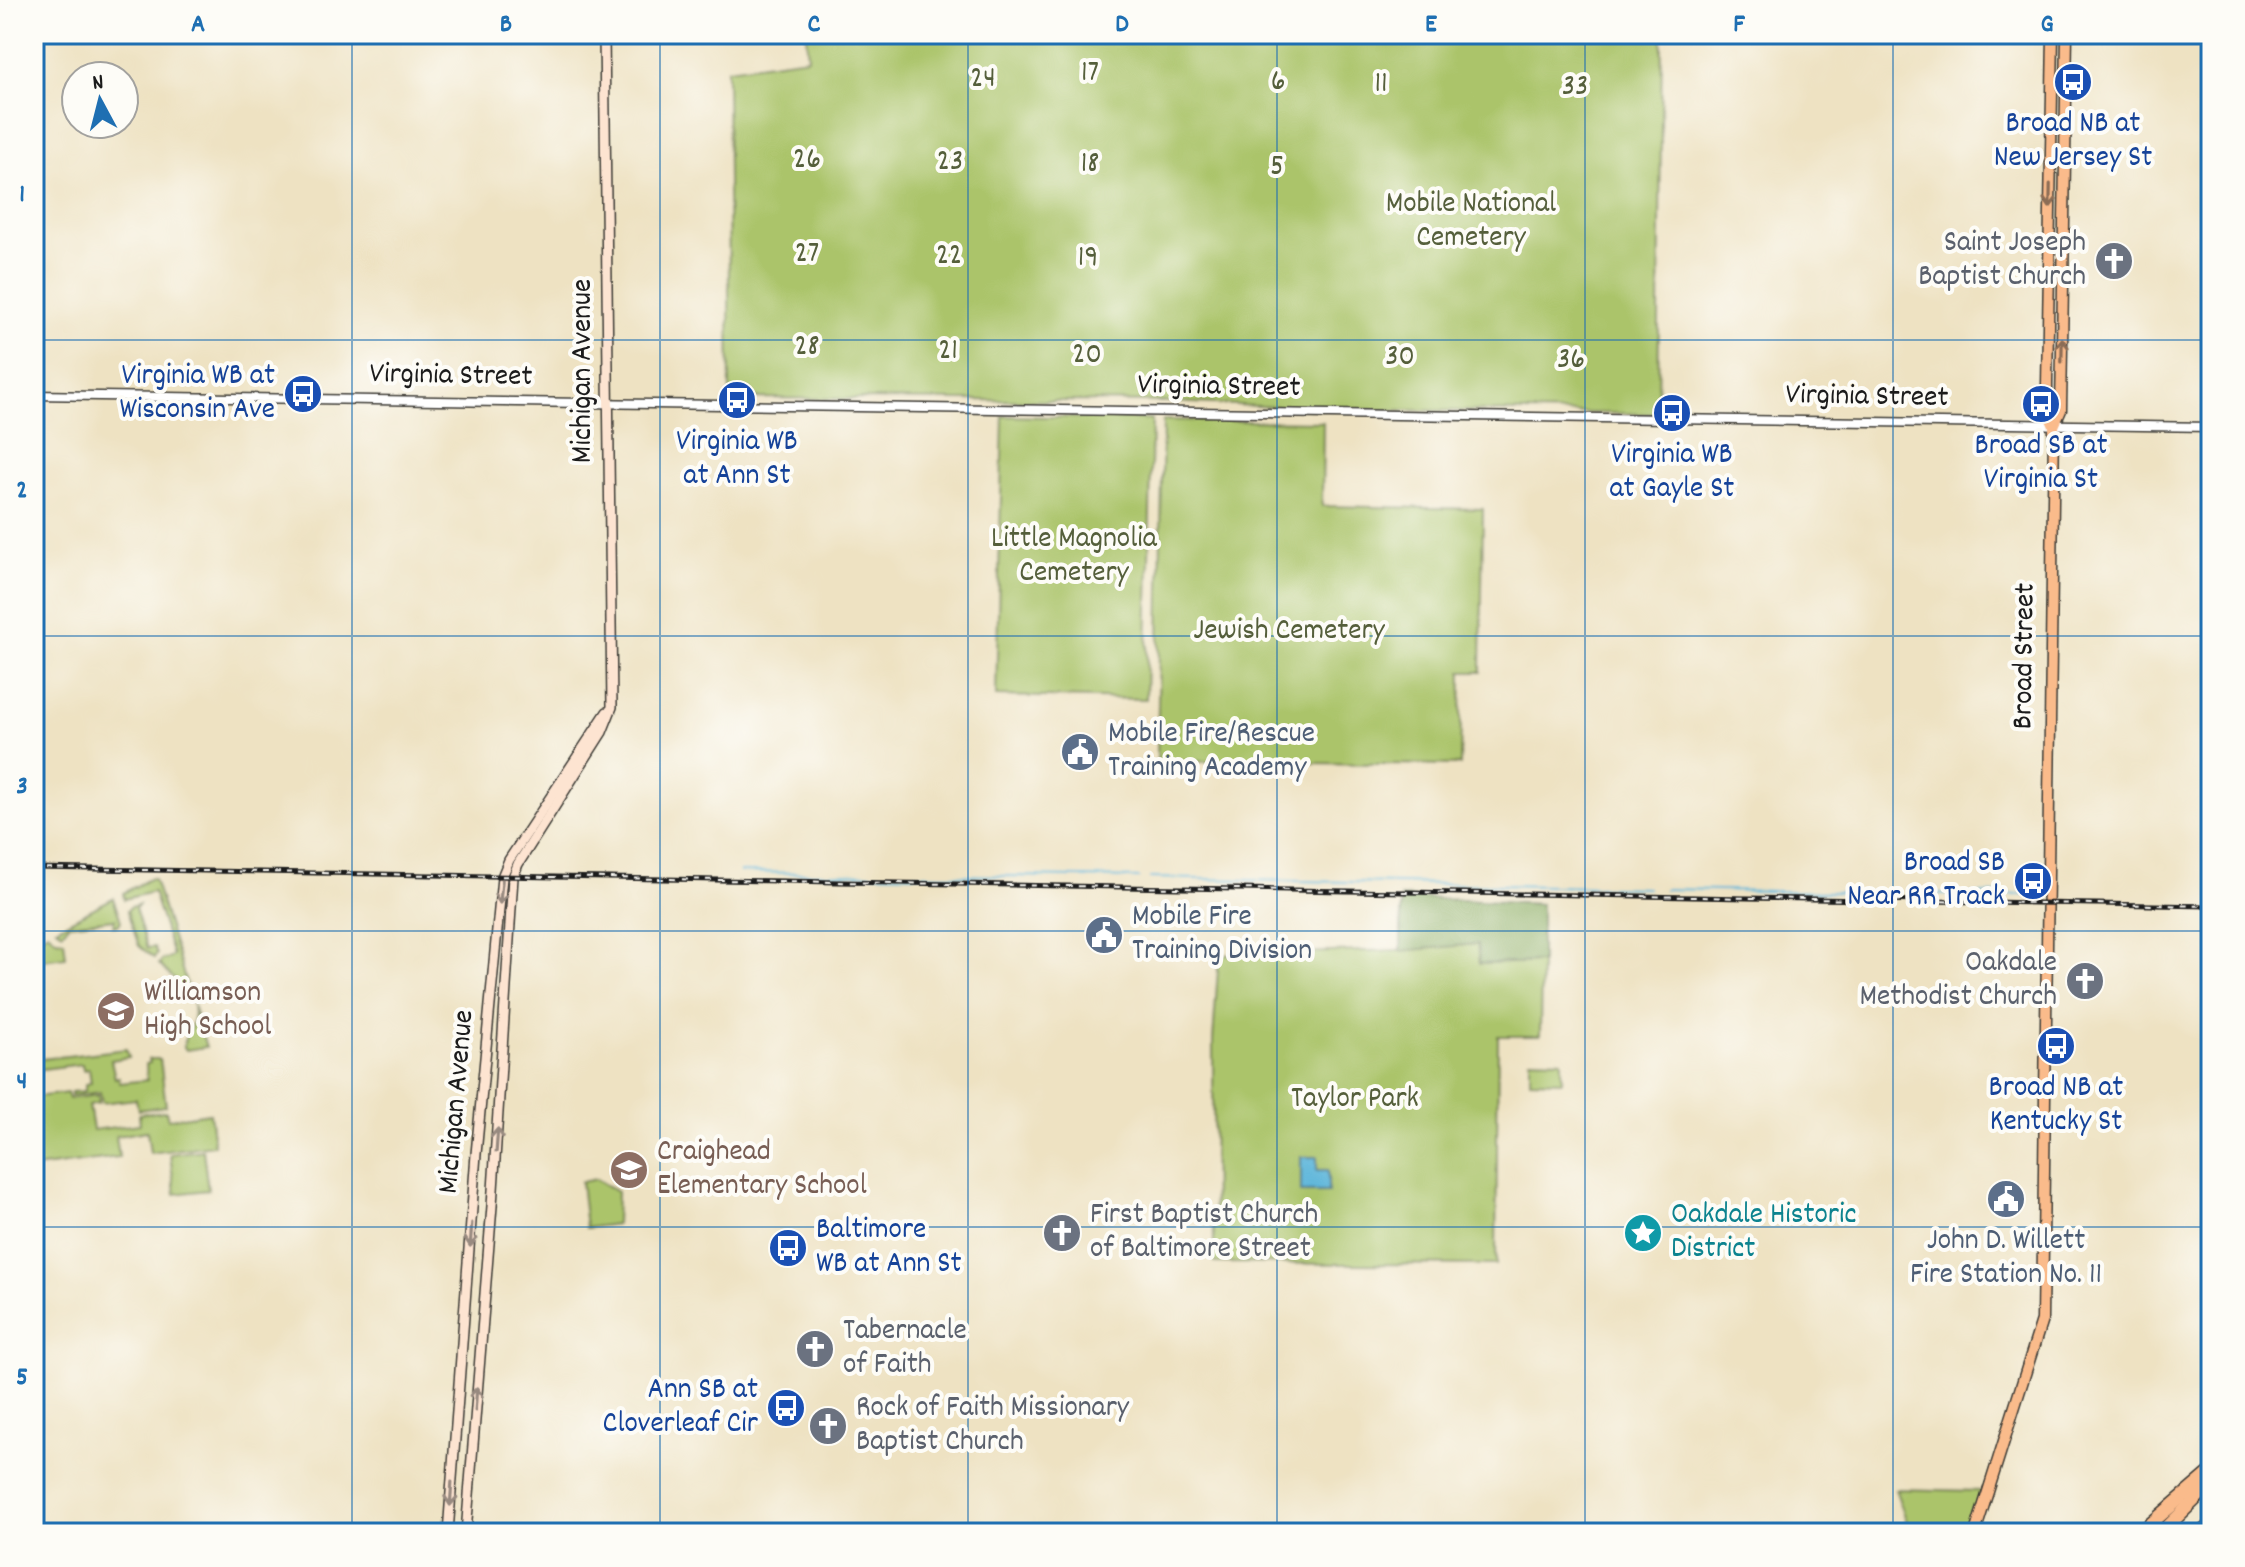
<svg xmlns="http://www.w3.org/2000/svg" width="2245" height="1567" viewBox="0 0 2245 1567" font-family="Dekko,sans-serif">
<rect width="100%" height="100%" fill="#fdfcf7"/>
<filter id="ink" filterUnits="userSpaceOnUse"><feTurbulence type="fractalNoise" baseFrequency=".0125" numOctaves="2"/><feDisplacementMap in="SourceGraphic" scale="16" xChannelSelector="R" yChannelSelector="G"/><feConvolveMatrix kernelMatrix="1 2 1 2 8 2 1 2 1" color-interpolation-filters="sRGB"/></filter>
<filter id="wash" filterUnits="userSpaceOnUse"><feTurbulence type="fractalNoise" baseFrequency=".006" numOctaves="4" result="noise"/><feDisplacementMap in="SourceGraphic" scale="32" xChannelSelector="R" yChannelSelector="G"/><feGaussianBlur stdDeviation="1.8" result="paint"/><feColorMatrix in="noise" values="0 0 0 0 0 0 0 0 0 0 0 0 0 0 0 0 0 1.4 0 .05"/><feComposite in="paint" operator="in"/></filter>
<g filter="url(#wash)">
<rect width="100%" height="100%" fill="#eee2c2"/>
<!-- green -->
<g fill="#abc46a" stroke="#647043" stroke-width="2">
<polygon points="806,34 1662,34 1658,414 1321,409 1172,402 730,398 727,69 808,58"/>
<polygon points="1003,416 1152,419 1146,699 996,696"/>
<polygon points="1163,420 1323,422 1322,506 1483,509 1481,672 1462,672 1460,765 1157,761"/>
<path d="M151 878 154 879 206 1047 186 1050 184 1047C183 1036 189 1033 192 1023 201 995 174 982 159 964L162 960 173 956 153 892 124 899 123 893Z"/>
<polygon points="113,898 121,921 118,925 113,926 115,919 69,924 63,932 56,928"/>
<polygon points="140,904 135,908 147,948 154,947 157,954 154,958 139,946 127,911 130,907"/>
<polygon points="48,932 56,939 64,940 66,957 34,961 34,939"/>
<polygon points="1478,944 1479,964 1541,962 1540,1036 1498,1036 1496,1265 1214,1263 1213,1040 1219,955 1404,950"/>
<polygon points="126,1049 129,1057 111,1060 115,1078 119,1077 120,1083 147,1080 146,1064 150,1063 149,1059 160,1059 166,1106 138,1110 136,1099 102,1103 100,1092 71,1096 71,1092 85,1091 85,1084 91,1083 89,1069 83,1070 82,1064 34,1070 34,1060"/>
<polygon points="1530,1059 1562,1060 1562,1081 1530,1080"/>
<polygon points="34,1086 36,1097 67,1093 69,1099 98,1095 99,1103 89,1105 93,1130 140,1124 139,1114 166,1111 168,1119 210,1113 214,1145 150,1153 147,1131 116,1136 119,1157 34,1168"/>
<polygon points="203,1150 208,1190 175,1194 170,1154"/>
<polygon points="596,1179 617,1192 616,1224 586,1228 581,1182"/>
<polygon points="1895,1489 1980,1491 1982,1492 1969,1533 1911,1533"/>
</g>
<!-- forest -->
<polygon fill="#88aa5e" stroke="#52633d" stroke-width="2" points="1401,897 1541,904 1541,962 1479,964 1477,944 1401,951"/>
<!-- water -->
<polygon fill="#5db6da" stroke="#3c697b" stroke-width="2" points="1301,1157 1317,1157 1317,1170 1328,1170 1328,1192 1301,1192"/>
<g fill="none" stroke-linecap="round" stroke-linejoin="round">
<!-- stream -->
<g stroke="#5db6da" stroke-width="2">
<polyline points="740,872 1140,878"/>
<polyline points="1150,878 1647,888"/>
<polyline points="1664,889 1889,893"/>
<polyline points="1907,893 2029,895"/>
</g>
</g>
</g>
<g filter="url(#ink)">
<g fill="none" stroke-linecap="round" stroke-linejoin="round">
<defs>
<polyline id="tertiary" points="34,395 2211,427"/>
<g id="secondary">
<polyline points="448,1533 476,1154 502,877 509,860 607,712"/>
<polyline points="466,1533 492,1206 513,877 518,864 602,732 612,707 604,34"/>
</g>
<g id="primary">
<polyline points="2053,34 2047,385 2047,410 2054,426"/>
<polyline points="1975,1533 2042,1320 2054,426 2061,410 2067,34"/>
</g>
<g id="motorway">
<polyline points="2140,1533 2211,1472"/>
<polyline points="2161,1533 2211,1484"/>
<polyline points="2201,1533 2211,1524"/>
</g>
</defs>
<!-- tertiary casing -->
<use href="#tertiary" stroke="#3c3a35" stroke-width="11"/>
<!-- secondary casing -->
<use href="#secondary" stroke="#3c3a35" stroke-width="12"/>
<!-- primary casing -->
<use href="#primary" stroke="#3c3a35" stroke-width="13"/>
<!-- motorway casing -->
<use href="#motorway" stroke="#3c3a35" stroke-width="15"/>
<!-- tertiary -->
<use href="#tertiary" stroke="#fff" stroke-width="8"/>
<!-- secondary -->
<use href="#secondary" stroke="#fde4d1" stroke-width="9"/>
<!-- primary -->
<use href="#primary" stroke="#fabb8b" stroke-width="10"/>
<!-- motorway -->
<use href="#motorway" stroke="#fabb8b" stroke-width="12"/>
<defs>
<polyline id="rail" points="34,868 2211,906"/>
</defs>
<!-- rail casing -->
<use href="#rail" stroke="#1c1c1c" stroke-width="5"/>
<!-- rail -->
<use href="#rail" stroke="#fdfcf7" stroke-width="2" stroke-dasharray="6" stroke-linecap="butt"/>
</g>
<!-- one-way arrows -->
<defs><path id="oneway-shaft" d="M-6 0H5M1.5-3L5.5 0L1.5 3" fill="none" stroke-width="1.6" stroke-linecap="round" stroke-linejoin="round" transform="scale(2)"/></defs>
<g stroke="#8b6c54">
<use href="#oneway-shaft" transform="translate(2050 196) rotate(91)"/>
<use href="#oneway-shaft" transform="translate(2062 350) rotate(-89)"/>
</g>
<g stroke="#988a80">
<use href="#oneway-shaft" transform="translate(501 892) rotate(96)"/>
<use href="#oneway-shaft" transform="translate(497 1140) rotate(-86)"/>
<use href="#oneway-shaft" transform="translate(471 1235) rotate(94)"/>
<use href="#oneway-shaft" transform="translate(476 1399) rotate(-86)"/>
<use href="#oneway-shaft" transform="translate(451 1494) rotate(94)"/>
</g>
</g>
<!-- grid -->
<path fill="none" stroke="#1f6fb2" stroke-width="2" stroke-opacity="0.55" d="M352 34V1533M660 34V1533M968 34V1533M1277 34V1533M1585 34V1533M1893 34V1533M34 340H2211M34 636H2211M34 931H2211M34 1227H2211"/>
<!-- icons -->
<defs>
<symbol id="bus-disc" viewBox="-11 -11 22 22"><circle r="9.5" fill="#1a4fb4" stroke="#fdfcf7"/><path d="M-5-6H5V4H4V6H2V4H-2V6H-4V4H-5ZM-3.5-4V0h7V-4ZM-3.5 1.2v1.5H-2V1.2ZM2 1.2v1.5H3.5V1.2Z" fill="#fff"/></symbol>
<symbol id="church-disc" viewBox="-11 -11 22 22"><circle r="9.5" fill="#6b7280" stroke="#fdfcf7"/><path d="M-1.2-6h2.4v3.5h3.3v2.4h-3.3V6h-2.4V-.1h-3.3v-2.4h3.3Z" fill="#fff"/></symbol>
<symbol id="civic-disc" viewBox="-11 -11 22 22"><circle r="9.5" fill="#5c6f8a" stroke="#fdfcf7"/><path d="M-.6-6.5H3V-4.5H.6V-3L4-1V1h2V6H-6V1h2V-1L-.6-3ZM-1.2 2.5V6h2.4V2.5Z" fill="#fff"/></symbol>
<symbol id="school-disc" viewBox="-11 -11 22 22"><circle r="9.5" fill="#8d6e63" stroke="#fdfcf7"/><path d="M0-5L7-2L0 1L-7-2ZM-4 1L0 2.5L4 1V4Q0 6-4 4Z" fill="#fff"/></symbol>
<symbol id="sight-disc" viewBox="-11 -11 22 22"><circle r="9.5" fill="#0f9aa8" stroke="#fdfcf7"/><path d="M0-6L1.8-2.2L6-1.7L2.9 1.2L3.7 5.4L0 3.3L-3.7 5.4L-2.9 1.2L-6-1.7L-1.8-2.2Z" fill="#fff"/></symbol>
</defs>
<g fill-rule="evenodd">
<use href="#bus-disc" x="2051" y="60" width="44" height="44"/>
<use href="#church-disc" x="2092" y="239" width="44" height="44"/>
<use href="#bus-disc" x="281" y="372" width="44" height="44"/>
<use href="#bus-disc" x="715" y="378" width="44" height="44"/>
<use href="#bus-disc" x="2019" y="382" width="44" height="44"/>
<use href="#bus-disc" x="1650" y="391" width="44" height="44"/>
<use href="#civic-disc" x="1058" y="730" width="44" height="44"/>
<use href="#bus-disc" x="2011" y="859" width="44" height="44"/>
<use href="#civic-disc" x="1082" y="913" width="44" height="44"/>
<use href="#church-disc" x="2063" y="959" width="44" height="44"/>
<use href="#school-disc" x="94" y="989" width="44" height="44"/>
<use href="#bus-disc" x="2034" y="1024" width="44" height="44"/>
<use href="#school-disc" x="607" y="1148" width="44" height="44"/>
<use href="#civic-disc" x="1984" y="1177" width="44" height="44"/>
<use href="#church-disc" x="1040" y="1211" width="44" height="44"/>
<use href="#sight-disc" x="1621" y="1211" width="44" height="44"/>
<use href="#bus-disc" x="766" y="1226" width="44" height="44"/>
<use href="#church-disc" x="793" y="1327" width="44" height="44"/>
<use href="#bus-disc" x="764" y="1386" width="44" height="44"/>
<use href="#church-disc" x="806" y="1404" width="44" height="44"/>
</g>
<g text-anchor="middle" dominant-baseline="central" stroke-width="8" stroke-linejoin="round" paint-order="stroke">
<!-- park labels -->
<g font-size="30" fill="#555f3b" stroke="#fdfcf7">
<text x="1090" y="74">17</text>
<text x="983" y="80">24</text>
<text x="1278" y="83">6</text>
<text x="1381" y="85">11</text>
<text x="1575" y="88">33</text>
<text x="807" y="161">26</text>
<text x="950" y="163">23</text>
<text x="1090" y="165">18</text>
<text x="1277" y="168">5</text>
<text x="1471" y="205">Mobile National<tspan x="1471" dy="34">Cemetery</tspan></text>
<text x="807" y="255">27</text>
<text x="949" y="257">22</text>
<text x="1088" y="259">19</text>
<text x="807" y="348">28</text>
<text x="948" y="352">21</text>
<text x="1087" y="356">20</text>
<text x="1400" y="358">30</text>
<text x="1571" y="361">36</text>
<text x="1074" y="540">Little Magnolia<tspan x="1074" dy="34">Cemetery</tspan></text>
<text x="1289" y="632">Jewish Cemetery</text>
<text x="1355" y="1100">Taylor Park</text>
</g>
<!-- transit labels -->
<g font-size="30" fill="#164399" stroke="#fdfcf7">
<text x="2073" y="125">Broad NB at<tspan x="2073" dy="34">New Jersey St</tspan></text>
<text x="275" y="377" text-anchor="end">Virginia WB at<tspan x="275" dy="34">Wisconsin Ave</tspan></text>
<text x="737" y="443">Virginia WB<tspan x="737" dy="34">at Ann St</tspan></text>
<text x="2041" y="447">Broad SB at<tspan x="2041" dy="34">Virginia St</tspan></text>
<text x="1672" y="456">Virginia WB<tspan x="1672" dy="34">at Gayle St</tspan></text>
<text x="2005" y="864" text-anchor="end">Broad SB<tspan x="2005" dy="34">Near RR Track</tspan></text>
<text x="2056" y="1089">Broad NB at<tspan x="2056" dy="34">Kentucky St</tspan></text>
<text x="816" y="1231" text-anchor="start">Baltimore<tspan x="816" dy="34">WB at Ann St</tspan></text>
<text x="758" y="1391" text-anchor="end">Ann SB at<tspan x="758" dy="34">Cloverleaf Cir</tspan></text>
</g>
<!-- worship labels -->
<g font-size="30" fill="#5b616d" stroke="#fdfcf7" text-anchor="start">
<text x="2086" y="244" text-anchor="end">Saint Joseph<tspan x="2086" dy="34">Baptist Church</tspan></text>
<text x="2057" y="964" text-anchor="end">Oakdale<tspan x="2057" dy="34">Methodist Church</tspan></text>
<text x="1090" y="1216">First Baptist Church<tspan x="1090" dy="34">of Baltimore Street</tspan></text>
<text x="843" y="1332">Tabernacle<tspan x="843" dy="34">of Faith</tspan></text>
<text x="856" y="1409">Rock of Faith Missionary<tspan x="856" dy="34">Baptist Church</tspan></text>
</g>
<!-- street labels -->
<g font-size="30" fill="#1c1c1c" stroke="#fdfcf7">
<text transform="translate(584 371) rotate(-90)">Michigan Avenue</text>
<text transform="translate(451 377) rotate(1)">Virginia Street</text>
<text transform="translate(1219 388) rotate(1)">Virginia Street</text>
<text transform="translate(1867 398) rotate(1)">Virginia Street</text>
<text transform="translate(2026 656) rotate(-89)">Broad Street</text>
<text transform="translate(458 1102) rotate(-85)">Michigan Avenue</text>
</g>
<!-- service labels -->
<g font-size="30" fill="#4e5e75" stroke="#fdfcf7" text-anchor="start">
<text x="1108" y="735">Mobile Fire/Rescue<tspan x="1108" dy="34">Training Academy</tspan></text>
<text x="1132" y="918">Mobile Fire<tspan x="1132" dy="34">Training Division</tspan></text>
<text x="2006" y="1242" text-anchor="middle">John D. Willett<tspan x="2006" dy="34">Fire Station No. 11</tspan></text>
</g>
<!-- education labels -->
<g font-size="30" fill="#785e54" stroke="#fdfcf7" text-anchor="start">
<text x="144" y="994">Williamson<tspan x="144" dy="34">High School</tspan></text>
<text x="657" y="1153">Craighead<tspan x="657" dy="34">Elementary School</tspan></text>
</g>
<!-- culture labels -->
<g font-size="30" fill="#0d838f" stroke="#fdfcf7" text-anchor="start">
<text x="1671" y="1216">Oakdale Historic<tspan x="1671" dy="34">District</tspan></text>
</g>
</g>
<!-- margin -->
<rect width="2245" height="1567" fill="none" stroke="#fdfcf7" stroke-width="88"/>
<!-- north arrow -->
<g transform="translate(100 100) rotate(353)"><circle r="38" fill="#fdfcf7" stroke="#a3a29f" stroke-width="2"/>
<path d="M0-6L14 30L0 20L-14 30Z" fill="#1f6fb2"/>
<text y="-12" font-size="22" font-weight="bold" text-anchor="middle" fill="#1c1c1c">N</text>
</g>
<rect x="44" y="44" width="2157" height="1479" fill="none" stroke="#1f6fb2" stroke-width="3"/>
<g font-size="26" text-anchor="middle" font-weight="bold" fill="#1f6fb2">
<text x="198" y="31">A</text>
<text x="506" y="31">B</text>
<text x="814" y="31">C</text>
<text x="1122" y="31">D</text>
<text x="1431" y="31">E</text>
<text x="1739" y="31">F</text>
<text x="2047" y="31">G</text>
<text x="22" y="201">1</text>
<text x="22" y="497">2</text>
<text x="22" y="793">3</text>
<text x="22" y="1088">4</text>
<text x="22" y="1384">5</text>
</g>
</svg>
